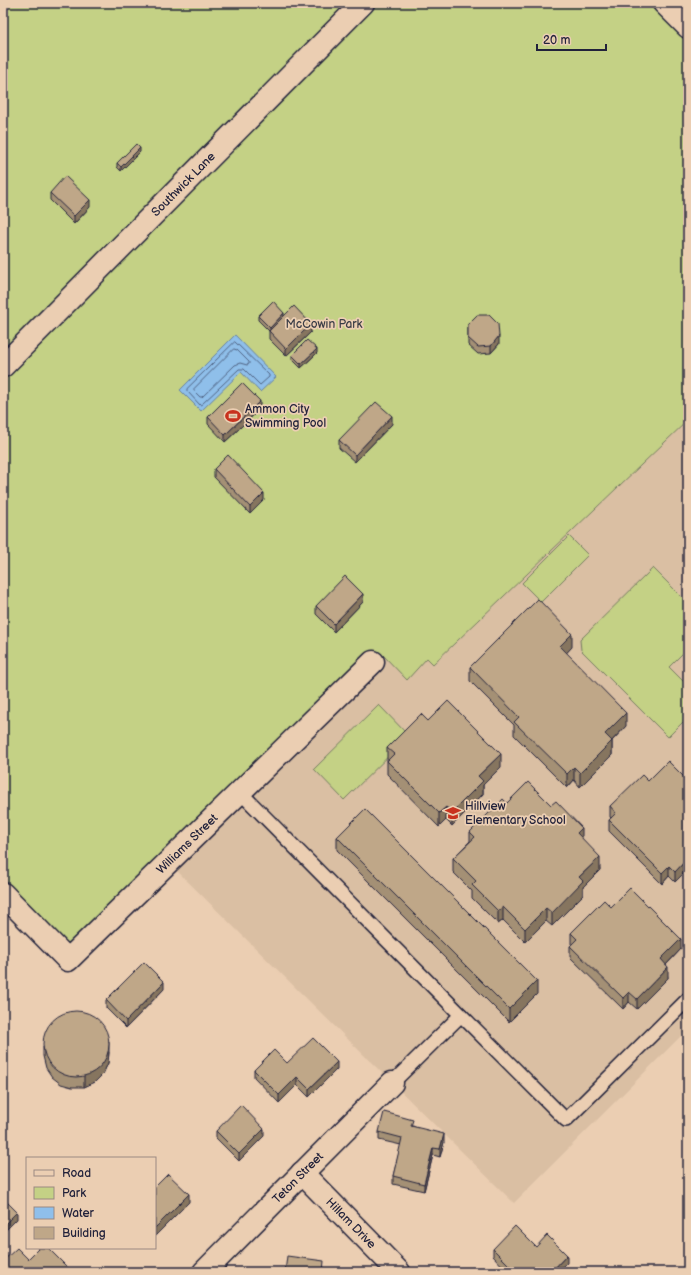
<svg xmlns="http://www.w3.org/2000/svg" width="691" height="1275" viewBox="0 0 691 1275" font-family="'Balsamiq Sans',sans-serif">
<rect width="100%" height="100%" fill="#ebceb2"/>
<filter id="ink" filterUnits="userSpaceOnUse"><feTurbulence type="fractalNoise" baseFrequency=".025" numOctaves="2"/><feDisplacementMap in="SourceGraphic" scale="8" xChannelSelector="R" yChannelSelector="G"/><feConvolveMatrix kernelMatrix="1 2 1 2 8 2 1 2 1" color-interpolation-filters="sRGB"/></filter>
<g filter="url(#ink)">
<!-- built -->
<polygon fill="#dabfa3" points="688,420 688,1029 514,1203 168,862 382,654 427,658 433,664"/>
<!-- green -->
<g fill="#c4d185" stroke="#737a60">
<polygon points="10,3 660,3 688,31 688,420 433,664 427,658 407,680 382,654 68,960 3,894 3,10"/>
<polygon points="569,536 588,555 541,602 522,583"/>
<polygon points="653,568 688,603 688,648 669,667 688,686 688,717 668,737 581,650 580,640"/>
<polygon points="379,705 409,736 344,800 314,769"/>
</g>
<!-- water -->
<polygon fill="#8fbfea" stroke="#6380a4" points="235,335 276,377 260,392 241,372 201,411 180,390"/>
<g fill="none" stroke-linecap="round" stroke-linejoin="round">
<!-- shore -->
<g stroke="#4e6181" stroke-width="1">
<polygon points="235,342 269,375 269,377 260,385 244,369 239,369 202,404 200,405 187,391 187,389"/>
<polygon points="234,349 237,350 249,362 249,364 247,365 240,363 235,365 202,397 200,397 194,391 194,389"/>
</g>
<defs>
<g id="service">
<polyline points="240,792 461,1015 392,1083"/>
<polyline points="461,1015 566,1120 688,999"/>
</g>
<g id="minor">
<path id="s1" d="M3 366 363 3"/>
<path id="s2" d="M3 894 68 960 373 662"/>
<path id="s3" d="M302 1173 399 1272"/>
<path id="s4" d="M204 1272 392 1083"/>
</g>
<polyline id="tertiary" points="664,3 688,27"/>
</defs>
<!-- service casing -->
<use href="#service" stroke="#22223b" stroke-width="16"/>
<!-- minor casing -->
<use href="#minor" stroke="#22223b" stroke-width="25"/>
<!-- tertiary casing -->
<use href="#tertiary" stroke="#22223b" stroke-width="25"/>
<!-- service -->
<use href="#service" stroke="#ebceb2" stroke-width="13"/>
<!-- minor -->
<use href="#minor" stroke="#ebceb2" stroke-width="22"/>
<!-- tertiary -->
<use href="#tertiary" stroke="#ebceb2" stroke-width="22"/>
</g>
<!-- wall -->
<g fill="#a49075" stroke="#22223b">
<polygon points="140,152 121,171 117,167 117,163"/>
<polygon points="50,193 90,207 74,224 50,200"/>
<polygon points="258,316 284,316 311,332 286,356 269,339 269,331 258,320"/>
<polygon points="468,324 499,344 491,353 478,354 468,345"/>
<polygon points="317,353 301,368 292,359 292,355"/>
<polygon points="260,409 225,442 208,424 208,417"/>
<polygon points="392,424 355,462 339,448 339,440"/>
<polygon points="214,469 264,500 250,514 214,477"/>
<polygon points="363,602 334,632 316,614 316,606"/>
<polygon points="572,647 566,653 626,726 612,741 612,755 580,787 574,780 567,788 514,735 514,725 470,681 470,667"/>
<polygon points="428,721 501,767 483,785 483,794 452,826 446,820 439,827 387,774 387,748"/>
<polygon points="648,781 688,869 675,882 669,876 662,884 609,831 609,820 611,818 610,817 610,806"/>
<polygon points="507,803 582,839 600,870 583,887 583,895 552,926 546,921 525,942 503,920 498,924 472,898 472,891 453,872 453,858 470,841 470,832"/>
<polygon points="337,837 537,994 509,1022 337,850"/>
<polygon points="611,907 681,949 666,965 668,978 637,1009 629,1002 623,1009 570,957 570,946 572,945 571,944 571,933"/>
<polygon points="164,989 126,1028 106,1008 106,1000"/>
<polygon points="43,1046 109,1052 108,1063 103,1074 95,1082 84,1087 72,1087 61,1084 52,1077 46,1068 43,1056"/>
<polygon points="287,1063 337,1069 309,1097 297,1085 279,1103 254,1077 254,1070"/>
<polygon points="413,1126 444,1142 440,1157 433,1155 424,1191 393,1184 393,1176 401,1145 379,1140 379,1132"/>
<polygon points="216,1131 264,1136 239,1161 216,1138"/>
<polygon points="536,1247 567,1263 558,1272 508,1272 493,1256 493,1249"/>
<polygon points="3,1261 72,1272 3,1272"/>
</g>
<!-- shaded-wall -->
<g fill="#86755f" stroke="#22223b">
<polygon points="140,148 140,152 121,171 121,167"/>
<polygon points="90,200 90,207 74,224 74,216"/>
<polygon points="284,313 284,317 270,331 270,328"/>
<polygon points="311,324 311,332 286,356 286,349"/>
<polygon points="499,336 499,344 491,353 491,346"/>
<polygon points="317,349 317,353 301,368 301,364"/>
<polygon points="260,401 260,409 225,442 225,435"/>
<polygon points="392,416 392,424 355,462 355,455"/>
<polygon points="264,493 264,500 250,514 250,507"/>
<polygon points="363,594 363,602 334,632 334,624"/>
<polygon points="572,634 572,647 560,660 560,646"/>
<polygon points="626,713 626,726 605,748 605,734"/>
<polygon points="612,741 612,755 580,787 580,773"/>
<polygon points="501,754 501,767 483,785 483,794 452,826 452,812 478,776"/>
<polygon points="574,767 574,780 567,788 567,774"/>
<polygon points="446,807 446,820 439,827 439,813"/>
<polygon points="582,828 582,841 577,833"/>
<polygon points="600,857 600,870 583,887 583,895 552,926 552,913 579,877"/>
<polygon points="688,858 688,869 675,882 675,872"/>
<polygon points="669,866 669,876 662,884 662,873"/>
<polygon points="503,907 503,920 498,924 498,911"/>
<polygon points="546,908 546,921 525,942 525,929"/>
<polygon points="681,939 681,949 661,970 661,959"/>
<polygon points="668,967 668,978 637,1009 637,999"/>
<polygon points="537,981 537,994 509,1022 509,1009"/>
<polygon points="164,982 164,989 126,1028 126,1021"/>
<polygon points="629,992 629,1002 623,1009 623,998"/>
<polygon points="109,1041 109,1052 108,1063 103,1074 95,1082 84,1087 84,1076"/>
<polygon points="337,1062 337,1069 309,1097 309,1089"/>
<polygon points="297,1077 297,1085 279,1103 279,1095"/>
<polygon points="264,1129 264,1136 239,1161 239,1154"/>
<polygon points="444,1134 444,1142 440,1157 440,1149"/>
<polygon points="433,1148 433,1155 424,1191 424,1184"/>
<polygon points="189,1194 189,1202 155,1236 155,1228"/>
<polygon points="17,1212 17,1219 3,1233 3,1226"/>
<polygon points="567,1255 567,1263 558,1272 551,1272"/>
<polygon points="525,1268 525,1272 520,1272"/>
</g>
<!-- building -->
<g fill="#bfa788" stroke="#22223b">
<polygon points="136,144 140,148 121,167 117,163"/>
<polygon points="65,176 90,200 74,216 50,193"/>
<polygon points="273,301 284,313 270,328 258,316"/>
<polygon points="294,306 311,324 286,349 269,331"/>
<polygon points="477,315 489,315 498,324 499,336 491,346 478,347 468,338 468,324"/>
<polygon points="307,340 317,349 301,364 292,355"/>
<polygon points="242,383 260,401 225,435 208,417"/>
<polygon points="376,402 392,416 355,455 339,440"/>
<polygon points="228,455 264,493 250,507 214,469"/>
<polygon points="345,576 363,594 334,624 316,606"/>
<polygon points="538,599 572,634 560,646 626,713 605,734 612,741 580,773 574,767 567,774 514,722 519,717 470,667"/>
<polygon points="448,701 501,754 478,776 483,781 452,812 446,807 439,813 387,761 394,754 387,748 421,714 428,721"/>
<polygon points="668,761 688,781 688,858 675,872 669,866 662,873 609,820 616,813 610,806 642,775 648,781"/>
<polygon points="528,782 551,805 556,801 582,828 577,833 600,857 579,877 583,881 552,913 546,908 525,929 503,907 498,911 472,885 476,881 453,858 475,837 470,832 503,799 507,803"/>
<polygon points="365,809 537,981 509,1009 337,837"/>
<polygon points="630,888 681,939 661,959 668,967 637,999 629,992 623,998 570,946 577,939 571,933 604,900 611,907"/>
<polygon points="144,962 164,982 126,1021 106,1000"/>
<circle cx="76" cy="1044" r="33"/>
<polygon points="313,1038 337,1062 309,1089 297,1077 279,1095 254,1070 274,1050 287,1063"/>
<polygon points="241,1105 264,1129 239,1154 216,1131"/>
<polygon points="384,1112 413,1120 411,1126 444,1134 440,1149 433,1148 424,1184 393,1176 402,1138 379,1132"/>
<polygon points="168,1174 189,1194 155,1228 155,1187"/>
<polygon points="3,1198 17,1212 3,1226"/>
<polygon points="515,1226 536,1247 547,1235 567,1255 551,1272 529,1272 525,1268 520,1272 516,1272 493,1249"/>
<polygon points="17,1248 28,1259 39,1248 48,1248 72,1272 8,1272 3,1267 3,1261"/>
<polygon points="287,1256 324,1261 323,1272 285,1272"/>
</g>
</g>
<!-- icons -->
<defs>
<symbol id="stadium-bare" viewBox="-9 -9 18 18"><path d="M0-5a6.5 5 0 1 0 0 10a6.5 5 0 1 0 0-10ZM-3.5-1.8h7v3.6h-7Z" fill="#c8321e" stroke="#ebceb2" stroke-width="2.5" paint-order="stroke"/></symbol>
<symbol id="school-bare" viewBox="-9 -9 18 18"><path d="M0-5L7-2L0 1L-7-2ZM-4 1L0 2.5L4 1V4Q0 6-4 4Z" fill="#c8321e" stroke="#ebceb2" stroke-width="2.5" paint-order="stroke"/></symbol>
</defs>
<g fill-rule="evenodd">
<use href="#stadium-bare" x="222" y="405" width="22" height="22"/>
<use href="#school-bare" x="442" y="802" width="22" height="22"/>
</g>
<g text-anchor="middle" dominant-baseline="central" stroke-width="3.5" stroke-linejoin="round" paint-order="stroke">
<!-- street labels -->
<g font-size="12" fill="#22223b" stroke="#ebceb2">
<text stroke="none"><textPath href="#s1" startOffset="256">Southwick Lane</textPath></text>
<text stroke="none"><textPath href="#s2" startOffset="259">Williams Street</textPath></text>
<text stroke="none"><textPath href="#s4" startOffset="133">Teton Street</textPath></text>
<text stroke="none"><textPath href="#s3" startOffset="70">Hillam Drive</textPath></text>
</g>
<!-- park labels -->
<g font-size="12" fill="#3a3c46" stroke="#ebceb2">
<text x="324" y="324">McCowin Park</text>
</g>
<!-- poi labels -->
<g font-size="12" fill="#22223b" stroke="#ebceb2" text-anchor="start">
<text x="245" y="409">Ammon City<tspan x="245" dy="14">Swimming Pool</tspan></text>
<text x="465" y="806">Hillview<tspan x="465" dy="14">Elementary School</tspan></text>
</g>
</g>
<!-- margin -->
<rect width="691" height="1275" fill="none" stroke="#ebceb2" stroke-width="16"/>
<rect x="8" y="8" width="675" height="1259" fill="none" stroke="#22223b" stroke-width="1.5" filter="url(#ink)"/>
<!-- legend -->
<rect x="26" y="1157" width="130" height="92" fill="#ebceb2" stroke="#9b8982"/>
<rect x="34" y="1170" width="20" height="6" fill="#ebceb2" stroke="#9b8982"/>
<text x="62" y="1177" font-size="12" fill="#22223b">Road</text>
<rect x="34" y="1187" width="20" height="12" fill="#c4d185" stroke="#9b8982"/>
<text x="62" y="1197" font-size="12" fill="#22223b">Park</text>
<rect x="34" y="1207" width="20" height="12" fill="#8fbfea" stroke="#9b8982"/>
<text x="62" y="1217" font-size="12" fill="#22223b">Water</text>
<rect x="34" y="1227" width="20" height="12" fill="#bfa788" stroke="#9b8982"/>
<text x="62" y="1237" font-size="12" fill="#22223b">Building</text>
<!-- scale -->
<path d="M537 44v6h69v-6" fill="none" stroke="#22223b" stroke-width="2"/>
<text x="543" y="44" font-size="12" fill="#22223b" stroke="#ebceb2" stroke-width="3" paint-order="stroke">20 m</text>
</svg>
